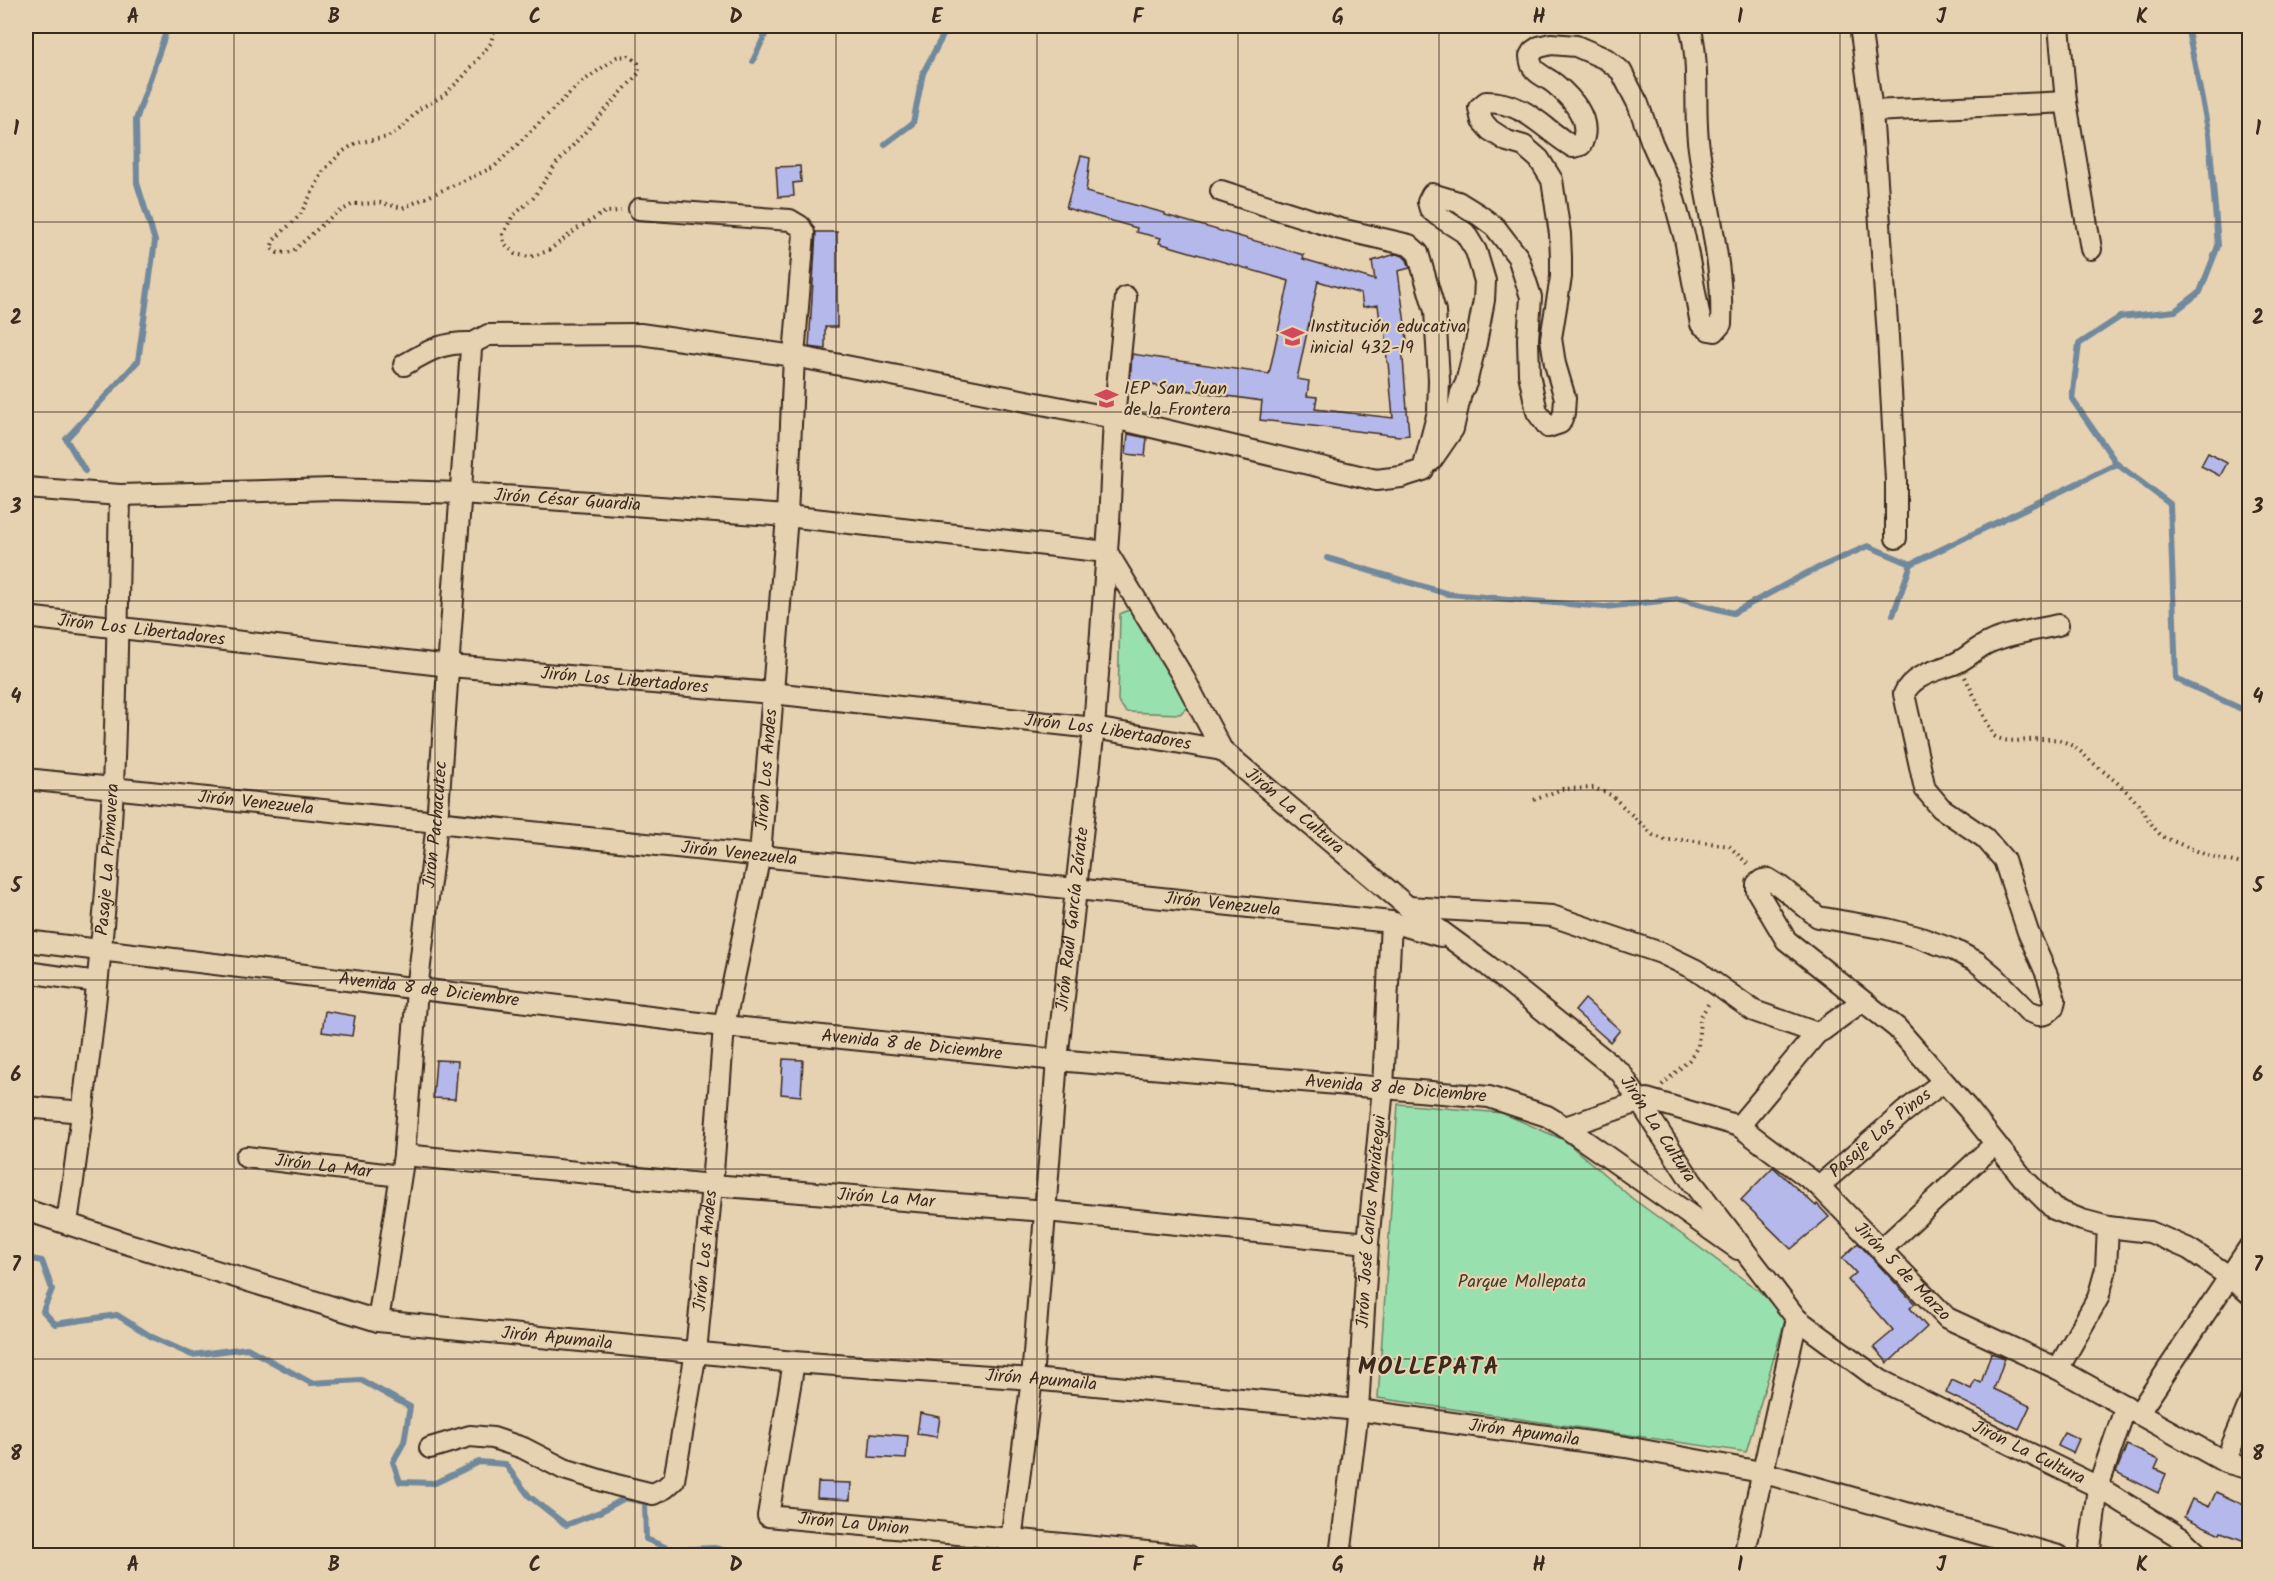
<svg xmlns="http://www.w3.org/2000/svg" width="2275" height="1581" viewBox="0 0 2275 1581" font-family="Kalam,sans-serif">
<rect width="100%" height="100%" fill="#e6d1b0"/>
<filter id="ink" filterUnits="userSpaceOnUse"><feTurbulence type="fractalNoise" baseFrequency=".0167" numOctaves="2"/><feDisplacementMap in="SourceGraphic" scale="12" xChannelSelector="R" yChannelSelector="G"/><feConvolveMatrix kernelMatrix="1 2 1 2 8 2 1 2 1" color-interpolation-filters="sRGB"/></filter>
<g filter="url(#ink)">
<!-- green -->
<g fill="#99e0af" stroke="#6a8566" stroke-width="1.5">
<polygon points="1131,609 1192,702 1180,714 1126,712 1118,701 1120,614"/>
<polygon points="1398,1104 1502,1113 1564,1140 1633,1199 1758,1290 1786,1317 1746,1452 1378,1398"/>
</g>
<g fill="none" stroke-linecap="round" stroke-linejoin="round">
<!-- stream -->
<g stroke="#71899d" stroke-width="6">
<polyline points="2187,26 2209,134 2218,246 2200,292 2175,311 2120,317 2079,344 2072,399 2117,464 2170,504 2176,679 2246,711 2250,715"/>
<polyline points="753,61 769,26"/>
<polyline points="885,144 913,123 923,73 948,26"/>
<polyline points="85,471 66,439 138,361 155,241 137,183 136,120 168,26"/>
<polyline points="1327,558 1448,594 1605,607 1679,599 1733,613 1809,572 1868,546 1911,564 2117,464"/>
<polyline points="1893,615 1911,564"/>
<polyline points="26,1258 42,1261 52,1289 43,1311 55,1324 117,1315 152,1337 192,1355 247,1348 311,1383 361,1380 410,1407 404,1442 393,1462 400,1482 435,1483 479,1462 505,1464 529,1496 566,1525 600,1512 625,1498 645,1502 646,1539 672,1550 714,1548 747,1556"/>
</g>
</g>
<!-- building -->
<g fill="#b5b8ea" stroke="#3b2a1e" stroke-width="1.5" fill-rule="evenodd">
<path d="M1081 156 1090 158 1086 192 1165 213V215L1304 255 1303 259 1375 280 1372 261 1396 254 1403 256 1407 260 1410 268 1398 271 1408 347 1402 346 1409 435 1399 436 1260 420 1262 401 1130 382 1132 354 1269 374 1289 281 1159 243 1161 238 1136 232 1137 228 1066 208ZM1318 281 1361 294 1363 307 1378 305 1380 321 1385 320 1387 362H1388L1393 418 1315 409 1317 397 1307 396 1309 381 1297 379Z"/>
<polygon points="800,166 801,182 793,183 794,196 778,197 776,167"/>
<polygon points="816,232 837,232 837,327 825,327 825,349 809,347"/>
<polygon points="1128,434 1147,438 1145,456 1126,454"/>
<polygon points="2208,453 2227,463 2220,476 2201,466"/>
<polygon points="1585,999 1620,1030 1610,1042 1575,1011"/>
<polygon points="325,1011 355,1016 352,1036 322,1032"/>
<polygon points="783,1059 803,1060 801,1096 781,1094"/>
<polygon points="436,1060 458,1061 455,1099 433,1098"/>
<polygon points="1773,1167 1816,1206 1817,1204 1829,1217 1791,1249 1741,1200"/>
<polygon points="1858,1243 1915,1304 1910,1308 1927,1327 1888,1363 1874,1347 1893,1331 1848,1280 1856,1273 1842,1258"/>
<polygon points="1991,1353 2005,1358 1994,1389 2030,1406 2019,1429 1946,1393 1952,1380 1971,1389 1975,1380 1981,1383"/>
<polygon points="920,1413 940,1417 937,1437 917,1434"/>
<polygon points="2064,1432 2079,1439 2073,1453 2058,1446"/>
<polygon points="871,1433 908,1436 906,1459 869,1457"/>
<polygon points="2127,1445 2159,1460 2155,1469 2166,1474 2158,1493 2116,1472"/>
<polygon points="818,1482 851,1483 850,1500 817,1498"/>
<polygon points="2216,1492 2250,1508 2250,1543 2221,1532 2220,1534 2184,1517 2192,1499 2209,1507"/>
</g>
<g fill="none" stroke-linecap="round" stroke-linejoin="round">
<defs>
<g id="minor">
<polyline points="1860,26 1872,111 1888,337 1896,480 1896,538"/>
<polyline points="2059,26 2066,102"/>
<polyline points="1872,111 2066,102 2091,249"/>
<path d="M404 365C430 350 442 342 473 343"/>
<path d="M1431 461 1453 429 1461 393 1466 383 1476 343 1484 300 1485 281 1476 251 1465 233 1437 215 1430 209 1428 202 1432 194 1458 202 1479 215 1495 227 1518 257 1531 297 1528 339 1529 374 1537 412 1548 427 1560 423 1564 413 1565 398 1555 364 1551 338 1561 277V258L1560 234 1552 180 1539 159 1524 146 1507 141 1490 130 1482 121 1479 108 1486 102C1525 102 1542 128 1573 147L1581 145C1593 121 1573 99 1555 84 1548 78 1536 74 1532 66 1531 63 1530 60 1530 56L1533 51 1539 47 1551 44 1576 46 1606 59 1621 71 1638 104 1652 143 1669 181 1685 239 1701 324 1709 330 1715 331 1721 324C1724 264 1705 201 1698 141 1694 102 1700 63 1690 26"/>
<path id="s1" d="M26 488 120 495 332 489 461 493 787 516 1107 552 1185 680 1222 750 1408 907 1487 965 1621 1073 1692 1182 1797 1319 1880 1380 2098 1487 2181 1538 2200 1556"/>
<path id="s2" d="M26 617 450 666 772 693 1094 728 1222 750"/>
<path d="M2058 625C2036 630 2010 633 1990 642 1977 647 1967 659 1954 664 1936 671 1912 675 1904 694L1925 789 1941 808 1985 838 2004 860 2028 932 2047 975 2055 1000 2053 1008 2046 1014 2039 1015 2028 1011 1996 978 1977 962 1954 950 1918 937 1887 929 1818 917 1781 887 1768 879 1762 880 1757 884V891L1786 940 1897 1028 1968 1109 2024 1179 2054 1209 2082 1220 2108 1227 2150 1232 2189 1249 2230 1277 2250 1294"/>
<path id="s3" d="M26 779 1391 922 1440 936"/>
<polyline points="1408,907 1552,916 1661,953 1696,970 1754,1011 1817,1033 1823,1030 1861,1002"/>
<path id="s4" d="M26 941 724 1026 1057 1060 1489 1097 1547 1116 1565 1127 1738 1249"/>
<polyline points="26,972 97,982"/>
<polyline points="26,1107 83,1112"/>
<polyline points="1739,1126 1817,1033"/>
<path id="s5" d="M1565 1127 1647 1099 1739 1126 1819 1186 1947 1318 2058 1369 2225 1462 2250 1469"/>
<path id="s6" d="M404 1155 712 1185 1046 1211 1368 1243"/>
<path id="s7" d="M246 1157 400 1176"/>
<path id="s8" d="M1819 1186 1904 1112 1943 1082"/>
<path id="s9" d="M26 1210 122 1242 378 1321 794 1362 1032 1379 1358 1410 1626 1447 1761 1472 2059 1556"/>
<path id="s10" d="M67 1223C88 1078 106 932 113 785 117 689 118 592 120 495"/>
<polyline points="1882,1249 1995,1144"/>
<path id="s11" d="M378 1321 404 1155 417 990 437 823 471 349 473 343 488 335 640 334 794 356 1114 418 1376 480 1401 477 1423 470 1438 412 1439 380 1435 311 1418 253 1409 245 1340 229 1221 191"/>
<path id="s12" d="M794 1362 768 1516 1189 1556"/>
<polyline points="2058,1369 2098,1298 2106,1269 2108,1227"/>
<polyline points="2138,1414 2250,1246"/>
<path id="s13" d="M430 1448 470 1436 493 1438 523 1448 564 1469 616 1485 653 1494 665 1488 674 1480 696 1352 712 1185 724 1026 760 855 787 516 794 356 804 233 800 226 790 220 639 209"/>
<polyline points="2225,1462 2250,1402"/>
<path id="s14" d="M1009 1556 1032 1379 1057 1060 1094 728 1109 523 1114 418 1126 297"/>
<path id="s15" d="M1340 1556 1358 1410 1368 1243 1383 1088 1391 922"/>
<polyline points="1744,1556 1797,1319"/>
<polyline points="2089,1556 2098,1487 2126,1406"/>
</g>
</defs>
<!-- minor casing -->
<use href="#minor" stroke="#3b2a1e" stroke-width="24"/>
<!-- path -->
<g stroke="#3b2a1e" stroke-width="4" stroke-dasharray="1.5 4.5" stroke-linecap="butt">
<polyline points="495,26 491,43 462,78 443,96 419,109 403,127 388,137 356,143 342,152 324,170 300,215 274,240 271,248 278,253 292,252 332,216 353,204 381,203 403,208 494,167 578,85 617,57 629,56 638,63 639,73 557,163 533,198 512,217 503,235 504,243 515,254 530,257 548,251 577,229 605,212 621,211"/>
<path d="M1965 677 1994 736C2015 749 2046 730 2071 745 2079 749 2086 757 2093 763 2109 776 2124 787 2138 804 2146 814 2152 828 2163 837L2209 856 2250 866"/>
<polyline points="1534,800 1562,789 1594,788 1611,795 1653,835 1665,840 1689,840 1729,846 1750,866"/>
<polyline points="1662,1085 1689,1060 1698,1046 1700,1018 1710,1001"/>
</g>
<!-- minor -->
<use href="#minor" stroke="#e6d1b0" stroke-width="20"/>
</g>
</g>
<!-- grid -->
<path fill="none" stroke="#3b2a1e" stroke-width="1.5" stroke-opacity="0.55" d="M234 26V1556M435 26V1556M635 26V1556M836 26V1556M1037 26V1556M1238 26V1556M1439 26V1556M1640 26V1556M1840 26V1556M2041 26V1556M26 222H2250M26 412H2250M26 601H2250M26 790H2250M26 980H2250M26 1169H2250M26 1359H2250"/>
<!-- icons -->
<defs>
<symbol id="school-bare" viewBox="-9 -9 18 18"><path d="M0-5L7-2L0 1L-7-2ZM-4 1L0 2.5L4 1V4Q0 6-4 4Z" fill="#d1495b" stroke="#e6d1b0" stroke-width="2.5" paint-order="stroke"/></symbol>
<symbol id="university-bare" viewBox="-9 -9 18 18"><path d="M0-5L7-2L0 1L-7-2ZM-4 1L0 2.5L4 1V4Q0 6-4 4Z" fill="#d1495b" stroke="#e6d1b0" stroke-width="2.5" paint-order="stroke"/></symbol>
</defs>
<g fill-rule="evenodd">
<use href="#school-bare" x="1276" y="320" width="33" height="33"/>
<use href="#university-bare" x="1090" y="382" width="33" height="33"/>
</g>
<g text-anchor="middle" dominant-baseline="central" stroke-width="4.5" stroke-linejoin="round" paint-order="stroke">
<!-- poi labels -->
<g font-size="18" fill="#3b2a1e" stroke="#e6d1b0" text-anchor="start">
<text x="1310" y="327">Institución educativa<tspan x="1310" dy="21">inicial 432-19</tspan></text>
<text x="1124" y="389">IEP San Juan<tspan x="1124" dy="21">de la Frontera</tspan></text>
</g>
<!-- street labels -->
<g font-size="18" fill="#3b2a1e" stroke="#e6d1b0">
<text stroke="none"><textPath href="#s1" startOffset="542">Jirón César Guardia</textPath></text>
<text stroke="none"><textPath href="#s2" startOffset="116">Jirón Los Libertadores</textPath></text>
<text stroke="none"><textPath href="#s2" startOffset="602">Jirón Los Libertadores</textPath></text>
<text stroke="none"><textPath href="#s2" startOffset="1088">Jirón Los Libertadores</textPath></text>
<text stroke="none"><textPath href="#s13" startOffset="978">Jirón Los Andes</textPath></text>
<text stroke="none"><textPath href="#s3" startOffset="231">Jirón Venezuela</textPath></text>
<text stroke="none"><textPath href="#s1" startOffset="1408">Jirón La Cultura</textPath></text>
<text stroke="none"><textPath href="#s11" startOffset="500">Jirón Pachacutec</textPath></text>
<text stroke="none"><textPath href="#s3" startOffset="717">Jirón Venezuela</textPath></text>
<text stroke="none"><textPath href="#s10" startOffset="366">Pasaje La Primavera</textPath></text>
<text stroke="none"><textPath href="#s3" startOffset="1203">Jirón Venezuela</textPath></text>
<text stroke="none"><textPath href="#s14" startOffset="640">Jirón Raúl García Zárate</textPath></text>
<text stroke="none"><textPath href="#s4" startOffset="406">Avenida 8 de Diciembre</textPath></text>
<text stroke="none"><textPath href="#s4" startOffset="892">Avenida 8 de Diciembre</textPath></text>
<text stroke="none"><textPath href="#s4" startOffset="1378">Avenida 8 de Diciembre</textPath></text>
<text stroke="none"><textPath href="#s1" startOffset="1894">Jirón La Cultura</textPath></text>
<text stroke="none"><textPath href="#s8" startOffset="81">Pasaje Los Pinos</textPath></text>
<text stroke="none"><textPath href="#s7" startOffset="78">Jirón La Mar</textPath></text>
<text stroke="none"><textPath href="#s6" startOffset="484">Jirón La Mar</textPath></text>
<text stroke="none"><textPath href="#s15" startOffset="336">Jirón José Carlos Mariátegui</textPath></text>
<text stroke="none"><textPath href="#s13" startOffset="492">Jirón Los Andes</textPath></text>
<text stroke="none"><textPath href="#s5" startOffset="402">Jirón 5 de Marzo</textPath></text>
<text stroke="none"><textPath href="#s9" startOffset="549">Jirón Apumaila</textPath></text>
<text stroke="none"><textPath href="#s9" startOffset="1035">Jirón Apumaila</textPath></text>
<text stroke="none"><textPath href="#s9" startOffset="1521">Jirón Apumaila</textPath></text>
<text stroke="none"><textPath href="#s1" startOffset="2398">Jirón La Cultura</textPath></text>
<text stroke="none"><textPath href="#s12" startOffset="242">Jirón La Union</textPath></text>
</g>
<!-- park labels -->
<g font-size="18" fill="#443c2c" stroke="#e6d1b0">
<text x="1522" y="1282">Parque Mollepata</text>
</g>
<!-- district labels -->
<g font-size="24" font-weight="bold" letter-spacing="1.5" fill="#3b2a1e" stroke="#e6d1b0">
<text x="1429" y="1367">MOLLEPATA</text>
</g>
</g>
<!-- margin -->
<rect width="2275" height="1581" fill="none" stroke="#e6d1b0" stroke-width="66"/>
<rect x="33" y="33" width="2209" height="1515" fill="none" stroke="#3b2a1e" stroke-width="2"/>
<g font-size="20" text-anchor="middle" font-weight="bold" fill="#3b2a1e">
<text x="133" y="23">A</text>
<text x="334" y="23">B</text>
<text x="535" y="23">C</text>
<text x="736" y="23">D</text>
<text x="937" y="23">E</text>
<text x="1138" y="23">F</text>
<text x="1338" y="23">G</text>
<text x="1539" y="23">H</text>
<text x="1740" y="23">I</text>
<text x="1941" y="23">J</text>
<text x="2142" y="23">K</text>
<text x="16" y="135">1</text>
<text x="2258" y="135">1</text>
<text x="16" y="324">2</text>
<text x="2258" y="324">2</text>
<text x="16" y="513">3</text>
<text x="2258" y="513">3</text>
<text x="16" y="703">4</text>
<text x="2258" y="703">4</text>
<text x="16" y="892">5</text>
<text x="2258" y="892">5</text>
<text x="16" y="1081">6</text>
<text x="2258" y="1081">6</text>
<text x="16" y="1271">7</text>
<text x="2258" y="1271">7</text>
<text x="16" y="1460">8</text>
<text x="2258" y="1460">8</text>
<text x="133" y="1571">A</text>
<text x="334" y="1571">B</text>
<text x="535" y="1571">C</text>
<text x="736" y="1571">D</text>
<text x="937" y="1571">E</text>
<text x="1138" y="1571">F</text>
<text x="1338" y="1571">G</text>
<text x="1539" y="1571">H</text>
<text x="1740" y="1571">I</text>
<text x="1941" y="1571">J</text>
<text x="2142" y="1571">K</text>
</g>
</svg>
